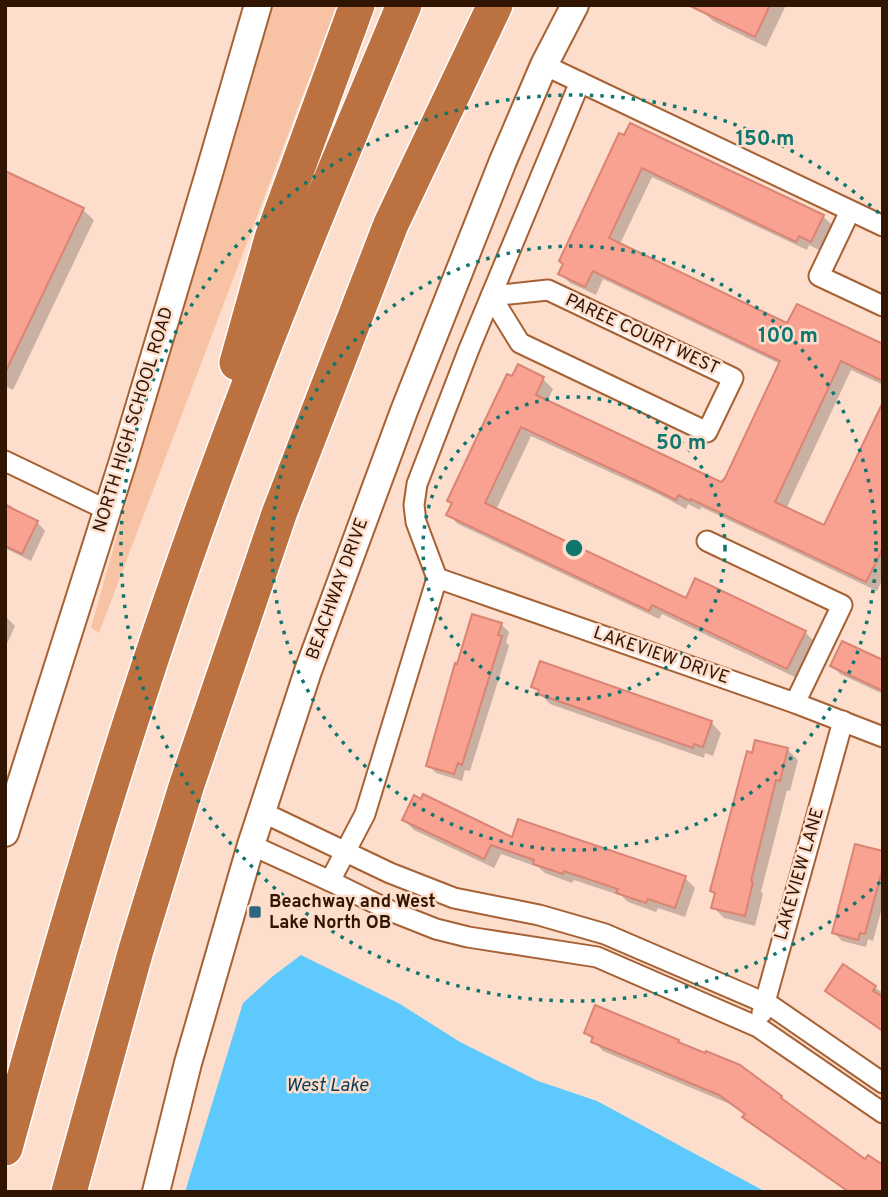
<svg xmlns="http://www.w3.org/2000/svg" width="888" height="1197" viewBox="0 0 888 1197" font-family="Overpass,sans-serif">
<rect width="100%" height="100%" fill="#fdddcb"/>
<!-- green -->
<polygon fill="#f7c3a4" points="270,5 337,5 99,633 91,628 179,314"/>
<!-- water -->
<polygon fill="#5dc9fc" points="301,955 400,1004 460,1042 538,1081 597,1101 766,1192 185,1192 243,1003 273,976"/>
<!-- shadow -->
<g fill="#0003">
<polygon points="705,5 786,5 766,47 713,21 702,11"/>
<polygon points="620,135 823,216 833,226 821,251 809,245 807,250 652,177 619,246 788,325 883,346 883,385 851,370 786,509 825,528 883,406 883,578 877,591 701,507 700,510 688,504 686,509 660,495 531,436 496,510 687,600 805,632 815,642 797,678 662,614 659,619 458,524 448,514 453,504 449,501 519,367 543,379 553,389 547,402 722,484 780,364 603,279 596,295 570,283 560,273"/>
<polygon points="5,173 83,210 94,220 13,390 5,386"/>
<polygon points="5,503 11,506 18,514 37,522 45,531 31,561 5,548"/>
<polygon points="5,616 15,626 5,648"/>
<polygon points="501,624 509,632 506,642 509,646 470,771 465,770 462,781 436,773 428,765"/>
<polygon points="883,662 883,694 840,674 832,666"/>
<polygon points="533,686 711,722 721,733 713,756 705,753 704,758 550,704"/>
<polygon points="787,749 798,760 790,791 787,790 761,892 763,894 755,926 724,918 713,907 716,895 712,891"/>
<polygon points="404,820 513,839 685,878 695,888 685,917 658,908 656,912 628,902 622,896 574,880 572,883 545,873 538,867 501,854 494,868 414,830"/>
<polygon points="883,854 883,904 873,941 868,939 866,947 842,941 834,933"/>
<polygon points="843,966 883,993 883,1031 835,999 827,991"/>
<polygon points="586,1033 678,1041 682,1045 781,1097 791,1106 866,1161 883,1192 848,1192 754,1126 737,1107 603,1051"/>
</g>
<!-- building -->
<g fill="#f9a291" stroke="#d98474" stroke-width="2">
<polygon points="688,5 770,5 755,37"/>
<polygon points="630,123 824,215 811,242 799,236 796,242 642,168 609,238 787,323 797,304 883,344 883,381 841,361 775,502 824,525 883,402 883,548 866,582 691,499 690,501 678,495 676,500 648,486 521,427 485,503 686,598 695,578 806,631 787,669 652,605 649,611 446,515 452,503 447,501 494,401 507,374 512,376 518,364 544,377 536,395 721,482 725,478 780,361 593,271 585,287 558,274 563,264 559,261 619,133 624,135"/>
<polygon points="5,171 84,208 5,373"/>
<polygon points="5,505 38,521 22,554 5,546"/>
<polygon points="472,614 502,623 498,635 502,636 462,765 458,763 454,774 426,766 455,663 457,664"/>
<polygon points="842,641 883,660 883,691 830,666"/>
<polygon points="540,661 712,721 703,747 694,744 693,748 538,694 539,690 531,687"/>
<polygon points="755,740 788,748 780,781 776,780 751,881 753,882 745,916 711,908 715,893 710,891 747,751 752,753"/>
<polygon points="423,794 512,837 518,819 686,876 675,908 648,899 646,903 616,893 618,889 564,871 563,874 533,864 534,860 491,845 484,859 402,820 414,795 421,799"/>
<polygon points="855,844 883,851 883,868 873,904 865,934 860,933 858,940 832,933"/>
<polygon points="843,964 876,986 873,991 883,997 883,1031 825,991"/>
<polygon points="595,1005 679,1040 678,1042 705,1053 706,1051 740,1065 782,1096 781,1098 865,1159 868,1155 883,1165 883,1192 849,1192 742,1117 745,1114 719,1095 591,1042 593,1037 584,1033"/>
</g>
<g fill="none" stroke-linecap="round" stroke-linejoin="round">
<defs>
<g id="street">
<polyline points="544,65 883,226"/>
<polyline points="850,211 819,276 883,306"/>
<polygon points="548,290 733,378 707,432 520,343 491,296"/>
<polyline points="5,461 107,510"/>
<polyline points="707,541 842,605 795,703"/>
<polyline points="437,578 795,703 883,737"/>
<polyline points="262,812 390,873 454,898 539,915 605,934 770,1005 883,1083"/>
<polyline points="251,845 330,881 393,912 436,929 468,937 597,957 758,1027 883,1113"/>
<polyline points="330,881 365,814 437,578 416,522 414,505 417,484 469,349 580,82"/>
<polyline points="762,1013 843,721"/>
</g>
<g id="secondary">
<polyline points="5,833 123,461 208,177 258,5"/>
<polyline points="156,1192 188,1063 251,845 308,671 404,411 503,161 544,65 575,5"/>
</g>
<g id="highway">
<polyline points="237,363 272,238 357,5"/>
<path d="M5 1148C68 916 138 683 222 457 278 305 341 155 404 5"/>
<polyline points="69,1192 136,950 187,784 279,514 391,224 495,5"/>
</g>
</defs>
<!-- street casing -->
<use href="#street" stroke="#a66134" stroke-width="23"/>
<!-- secondary casing -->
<use href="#secondary" stroke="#a66134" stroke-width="30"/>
<!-- highway casing -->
<use href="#highway" stroke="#fff" stroke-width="38"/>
<!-- street -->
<use href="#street" stroke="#fff" stroke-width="19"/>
<!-- secondary -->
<use href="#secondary" stroke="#fff" stroke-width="26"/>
<!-- highway -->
<use href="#highway" stroke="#bc7141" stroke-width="35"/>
</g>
<!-- distance rings -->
<g fill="none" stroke="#0f766e" stroke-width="3.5" stroke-dasharray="3.5 7">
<circle cx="574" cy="548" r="151"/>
<circle cx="574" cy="548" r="302"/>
<path d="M880 882A453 453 0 1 1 880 214"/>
</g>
<!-- markers -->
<rect fill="#2e6680" stroke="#fdddcb" stroke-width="2.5" x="248" y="905" width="14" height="14" rx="3.5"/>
<g text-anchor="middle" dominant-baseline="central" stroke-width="5" stroke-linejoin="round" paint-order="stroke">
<!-- street labels -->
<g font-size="18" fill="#311503" stroke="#fdddcb">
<text transform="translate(642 335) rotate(25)">PAREE COURT WEST</text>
<text transform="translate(134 420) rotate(-73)">NORTH HIGH SCHOOL ROAD</text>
<text transform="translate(338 589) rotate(-70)">BEACHWAY DRIVE</text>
<text transform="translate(661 656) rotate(19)">LAKEVIEW DRIVE</text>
<text transform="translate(800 874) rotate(-74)">LAKEVIEW LANE</text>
</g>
<!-- poi labels -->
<g font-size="18" font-weight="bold" fill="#311503" stroke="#fdddcb" text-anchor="start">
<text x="269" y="902">Beachway and West<tspan x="269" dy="21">Lake North OB</tspan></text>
</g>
<!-- water labels -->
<g font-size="19" font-style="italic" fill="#0d3d52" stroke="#fdddcb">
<text x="327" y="1086">West Lake</text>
</g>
</g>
<circle cx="574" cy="548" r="10" fill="#0f766e" stroke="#fdddcb" stroke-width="3.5"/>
<g font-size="21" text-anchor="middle" font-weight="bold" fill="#0f766e" stroke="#fdddcb" stroke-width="5" stroke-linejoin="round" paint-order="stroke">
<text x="765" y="145">150 m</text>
<text x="788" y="342">100 m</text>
<text x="681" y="449">50 m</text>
</g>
<!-- border -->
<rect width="888" height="1197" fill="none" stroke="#311503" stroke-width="14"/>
</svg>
